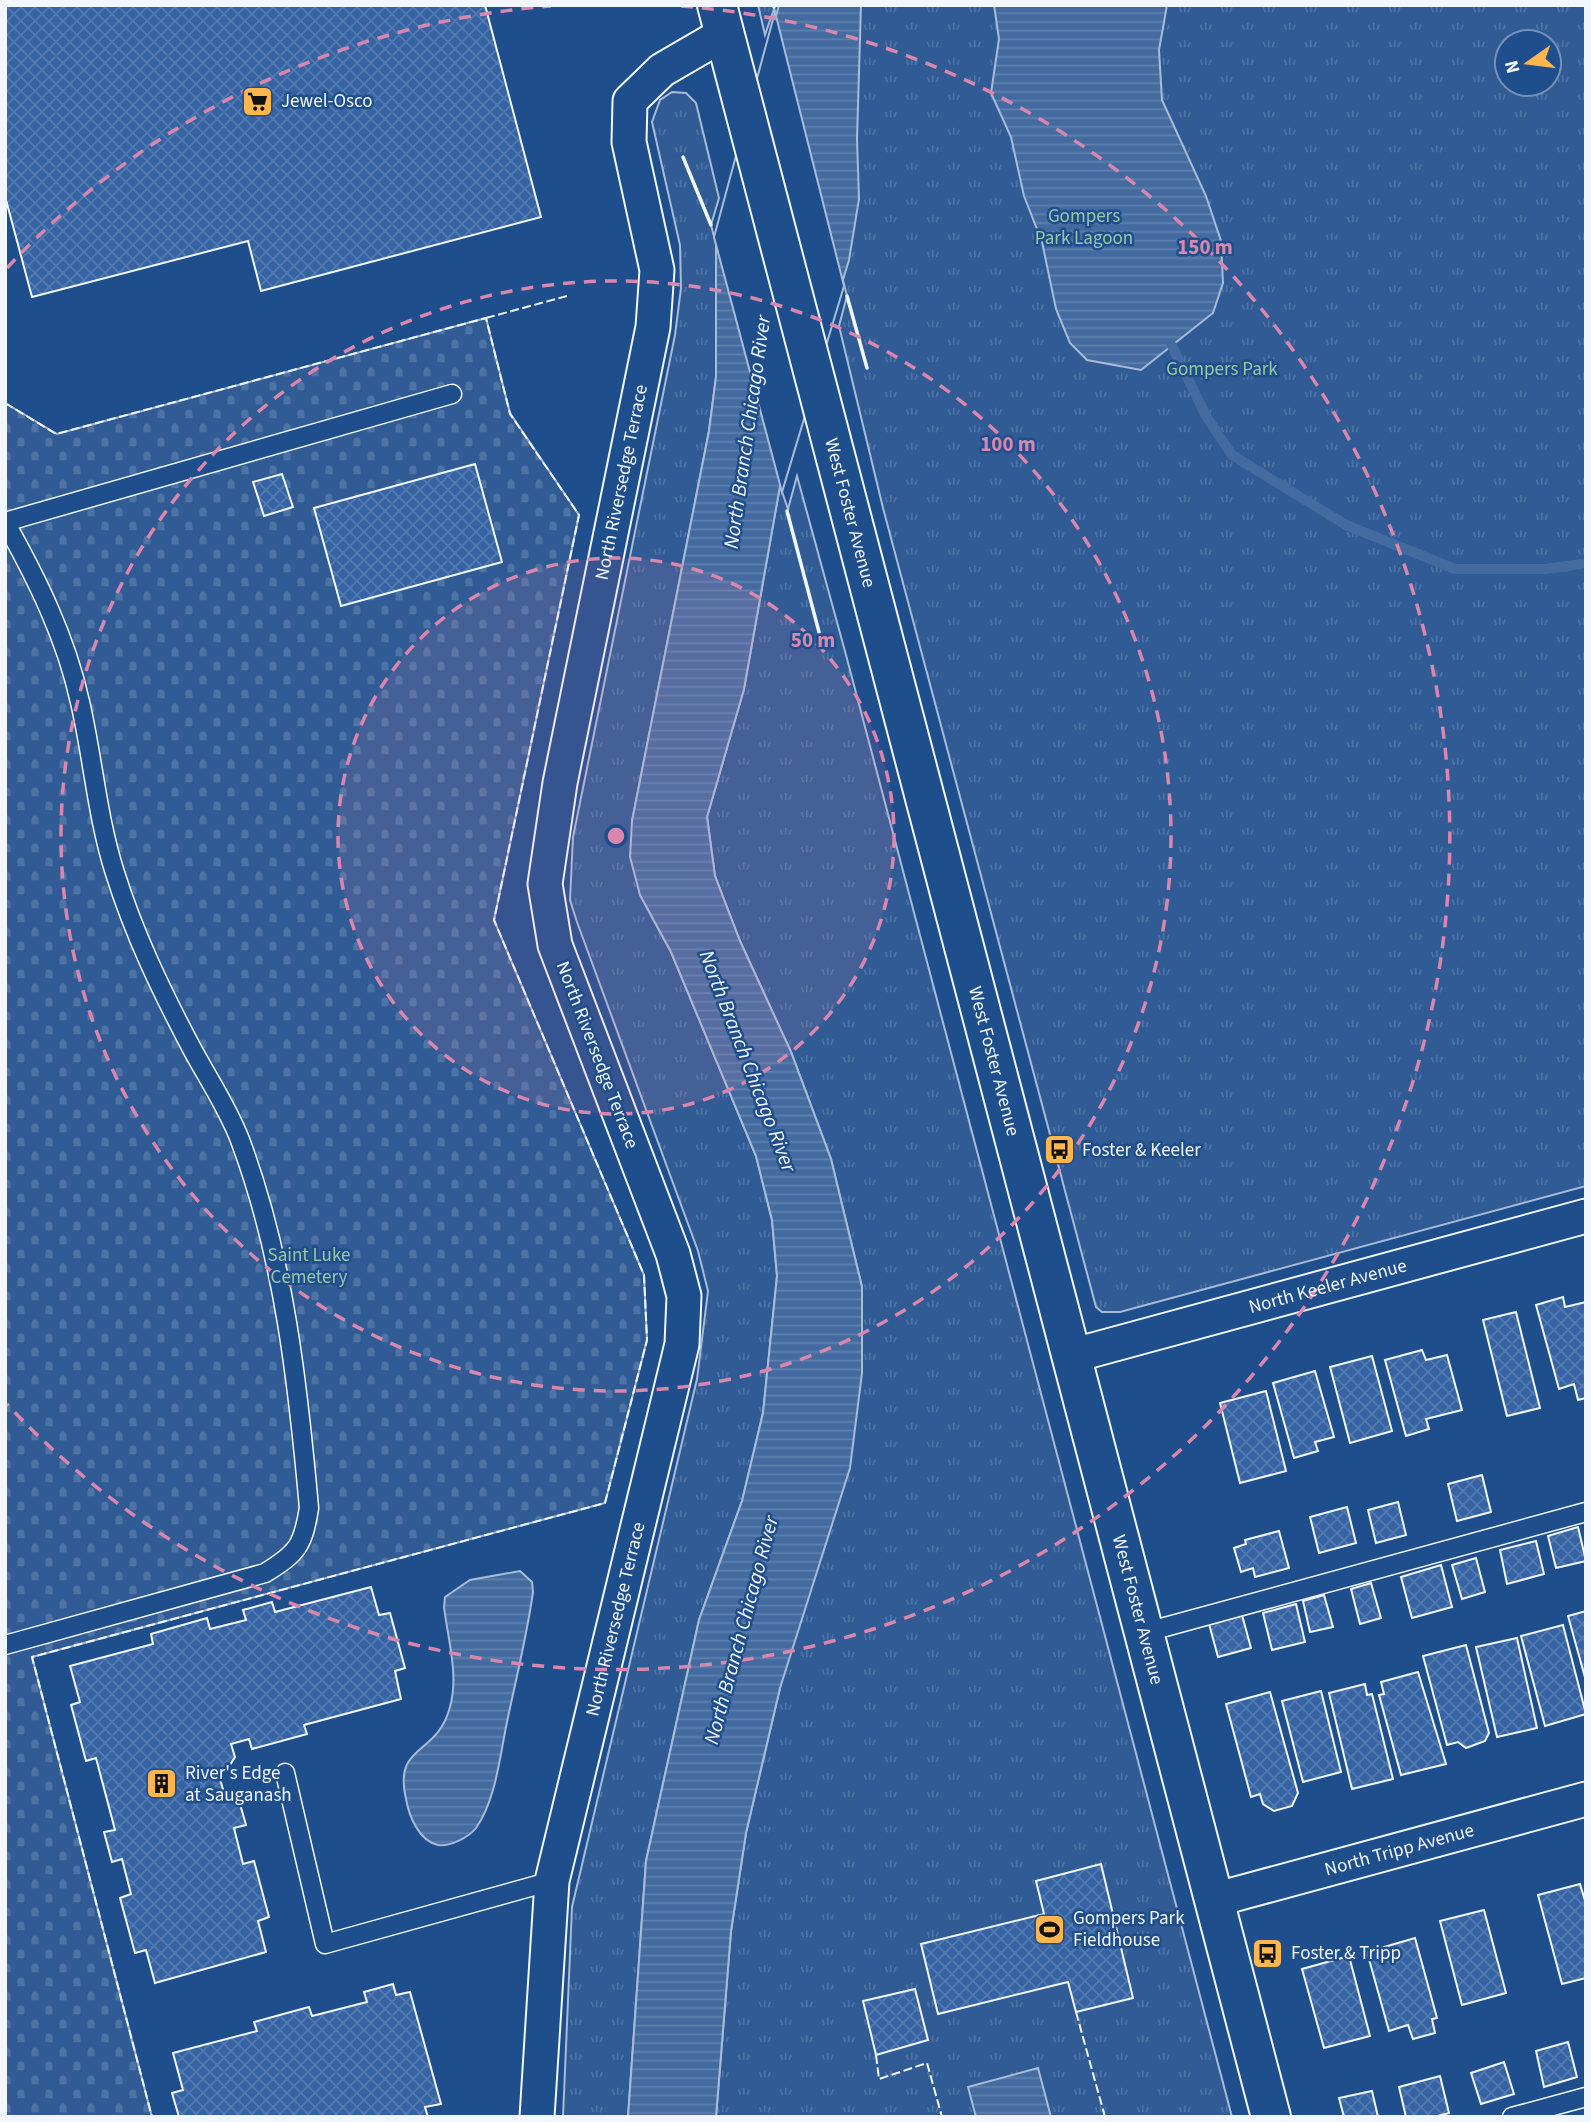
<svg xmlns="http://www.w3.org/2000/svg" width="1591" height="2122" viewBox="0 0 1591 2122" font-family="'Source Sans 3',sans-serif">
<defs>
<pattern id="cemetery-stones" width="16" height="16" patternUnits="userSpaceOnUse" patternTransform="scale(1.75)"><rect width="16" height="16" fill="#305b95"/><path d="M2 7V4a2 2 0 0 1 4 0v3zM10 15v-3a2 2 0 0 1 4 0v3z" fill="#4e73a5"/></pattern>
<pattern id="park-tufts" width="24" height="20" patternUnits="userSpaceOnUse" patternTransform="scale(1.75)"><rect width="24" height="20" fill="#305b95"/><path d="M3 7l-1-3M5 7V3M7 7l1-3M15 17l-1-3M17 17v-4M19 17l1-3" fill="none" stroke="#4e73a5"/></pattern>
<pattern id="water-rules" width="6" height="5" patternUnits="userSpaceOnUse" patternTransform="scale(1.75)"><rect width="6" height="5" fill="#446ba0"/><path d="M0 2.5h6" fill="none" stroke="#5f81ae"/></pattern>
<pattern id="building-cross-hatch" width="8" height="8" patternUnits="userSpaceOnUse" patternTransform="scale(1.75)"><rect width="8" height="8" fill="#3563a3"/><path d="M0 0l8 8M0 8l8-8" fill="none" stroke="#537ab1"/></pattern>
</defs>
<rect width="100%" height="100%" fill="#1f4e8c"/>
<!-- cemetery -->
<polygon fill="url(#cemetery-stones)" stroke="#a8bbd7" stroke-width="2" points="486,318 510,413 579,515 494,920 644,1275 647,1340 605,1503 32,1657 152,2117 5,2117 5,403 57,434"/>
<!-- park -->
<g fill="url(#park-tufts)" stroke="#a8bbd7" stroke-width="2" fill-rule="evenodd">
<path d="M758 5H1586V1186L1120 1312H1102L1096 1307 883 508 839 326 847 296 774 9 765 35ZM1507 42H1549V84H1507Z"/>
<polygon points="672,92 686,93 696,103 719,198 711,225 716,244 716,377 709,431 632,821 640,895 671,952 756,1156 772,1220 777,1276 763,1413 742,1501 699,1620 646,1861 628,2117 563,2117 572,1907 697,1379 708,1291 698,1251 577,922 570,900 573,837 675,335 681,288 680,245 652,122 660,100"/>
<polygon points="797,476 846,655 1232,2117 716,2117 731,1931 746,1833 780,1688 862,1287 831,1159 791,1052 740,941 715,876 707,817 744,689 780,486 788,509"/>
</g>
<!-- water -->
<g fill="url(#water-rules)" stroke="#a8bbd7" stroke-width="2">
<polygon points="779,5 861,5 857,139 859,199 849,260 780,486 744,689 707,817 715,876 740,941 791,1052 831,1159 862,1287 862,1373 850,1468 780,1688 746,1833 731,1931 716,2117 628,2117 646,1861 699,1620 742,1501 763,1413 777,1276 772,1220 756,1156 671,952 640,895 630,857 632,821 709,431 716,377 716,244"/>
<polygon points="994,5 1167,5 1159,50 1162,100 1206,196 1221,241 1223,283 1213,313 1141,370 1087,360 1070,343 1056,309 1042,242 1024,196 1011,137 991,93 999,39"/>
<path d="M520 1571 532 1582 533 1592C527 1635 516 1679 507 1722 500 1755 496 1800 476 1828 469 1837 450 1847 438 1845 419 1841 409 1816 406 1799 393 1743 437 1757 450 1707 459 1675 448 1640 444 1607L445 1597 470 1580Z"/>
<polygon points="1038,2068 1051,2117 976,2117 968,2087"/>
</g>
<!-- pier -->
<polygon fill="#1f4e8c" stroke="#a8bbd7" stroke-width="2" points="775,12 844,286 782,492 714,237"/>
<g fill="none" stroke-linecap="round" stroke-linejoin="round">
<!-- stream -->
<polyline stroke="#446ba0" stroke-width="10" points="1172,346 1206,416 1232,455 1346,525 1455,569 1546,569 1581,564"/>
</g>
<!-- building -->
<g fill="url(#building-cross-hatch)" stroke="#f2f6ff" stroke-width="2">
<polygon points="5,5 485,5 541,217 261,291 248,241 32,297 5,196"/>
<polygon points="475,464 502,562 341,606 314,508"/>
<polygon points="282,474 293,507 264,516 253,482"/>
<polygon points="1563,1297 1565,1307 1586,1302 1586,1398 1578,1400 1574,1384 1559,1389 1536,1305"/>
<polygon points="1516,1312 1540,1408 1507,1416 1483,1320"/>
<polygon points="1422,1350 1426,1360 1447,1355 1462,1410 1426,1419 1429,1429 1406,1436 1385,1360"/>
<polygon points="1372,1356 1392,1431 1350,1443 1330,1367"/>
<polygon points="1315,1371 1334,1437 1315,1442 1318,1451 1294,1458 1273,1383"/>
<polygon points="1266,1391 1286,1471 1240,1483 1220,1403"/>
<polygon points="1482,1475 1491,1512 1457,1521 1448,1484"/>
<polygon points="1398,1502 1406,1535 1376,1543 1368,1510"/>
<polygon points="1347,1507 1356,1543 1319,1553 1310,1517"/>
<polygon points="1578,1527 1586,1561 1556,1568 1548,1536"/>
<polygon points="1279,1531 1289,1568 1255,1577 1253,1568 1241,1572 1234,1548 1246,1544 1245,1540"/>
<polygon points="1536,1541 1544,1574 1507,1584 1500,1550"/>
<polygon points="1476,1558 1485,1592 1462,1599 1452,1565"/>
<polygon points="1441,1565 1452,1607 1412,1618 1401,1577"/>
<polygon points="1371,1583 1381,1618 1360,1624 1351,1589"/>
<polygon points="371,1587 379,1615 390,1613 405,1668 395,1671 401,1699 304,1725 307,1734 252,1749 249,1739 231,1744 235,1757 228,1768 218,1772 226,1800 238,1797 246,1825 234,1828 243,1864 254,1861 269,1917 258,1921 266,1952 155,1983 146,1950 135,1953 120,1898 131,1894 122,1859 112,1862 104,1832 115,1830 96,1758 86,1761 71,1705 80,1702 70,1666 153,1644 151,1634 207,1618 210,1629 246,1620 243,1610 272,1602 275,1612"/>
<polygon points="1324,1595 1333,1627 1310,1632 1303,1601"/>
<polygon points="1296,1604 1305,1642 1272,1650 1263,1613"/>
<polygon points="1586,1611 1586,1681 1568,1616"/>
<polygon points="1242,1615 1251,1648 1218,1657 1209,1624"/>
<polygon points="1563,1625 1586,1714 1545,1726 1521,1636"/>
<polygon points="1517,1638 1537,1728 1497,1737 1476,1647"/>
<polygon points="1466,1645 1489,1733 1485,1741 1466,1748 1458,1742 1447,1745 1423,1656"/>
<polygon points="1418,1672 1446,1764 1401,1775 1379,1695 1384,1694 1381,1682"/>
<polygon points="1365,1684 1367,1695 1372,1694 1393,1779 1352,1789 1329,1693"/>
<polygon points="1321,1691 1341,1772 1303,1782 1282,1701"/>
<polygon points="1270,1692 1298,1793 1292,1806 1274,1811 1263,1804 1260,1794 1251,1797 1226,1704"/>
<polygon points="1101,1864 1133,1998 1076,2012 1068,1982 938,2014 921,1944 1044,1914 1036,1881"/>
<polygon points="1580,1884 1586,1904 1586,1978 1562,1984 1538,1895"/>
<polygon points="1484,1910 1506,1993 1462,2005 1440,1921"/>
<polygon points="1415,1938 1437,2018 1432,2019 1435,2033 1413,2039 1408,2025 1389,2031 1367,1952"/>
<polygon points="1349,1956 1370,2036 1324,2048 1302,1969"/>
<polygon points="393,1984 396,1995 410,1992 441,2104 425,2107 428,2117 179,2117 172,2093 183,2090 173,2053 257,2031 254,2022 309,2007 312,2016 367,2002 364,1992"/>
<polygon points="915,1989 928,2040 876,2055 863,2001"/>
<polygon points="1568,2042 1577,2077 1544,2087 1536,2051"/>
<polygon points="1504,2062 1514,2094 1481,2104 1471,2073"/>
<polygon points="1440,2076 1449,2113 1434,2117 1406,2117 1399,2087"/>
<polygon points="1372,2091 1378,2117 1344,2117 1339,2098"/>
</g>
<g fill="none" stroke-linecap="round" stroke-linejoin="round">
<defs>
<g id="lane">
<path d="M5 522C37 579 66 638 80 702 93 758 97 817 115 873 134 934 161 990 191 1047 207 1077 228 1108 240 1140 284 1257 298 1385 309 1508 303 1545 298 1553 265 1573L5 1645"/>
<polyline points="5,522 452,394"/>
<polyline points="1143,1633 1586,1512"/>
<polyline points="285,1773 325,1944 552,1881"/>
<polyline points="1512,2117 1586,2097"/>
</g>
<g id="street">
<path id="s1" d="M1071 1356 1586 1216"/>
<path id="s2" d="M1214 1900 1586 1799"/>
<path id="s3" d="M537 2117 552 1881 682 1344 684 1296 673 1254 555 945 545 884 560 783 653 327 657 270 629 142 630 101 662 70 724 34"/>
</g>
<g id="secondary">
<path id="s4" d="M717 5 1271 2117"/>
</g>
</defs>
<!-- lane casing -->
<use href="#lane" stroke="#f2f6ff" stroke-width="21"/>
<!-- street casing -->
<use href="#street" stroke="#f2f6ff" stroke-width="37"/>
<!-- secondary casing -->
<use href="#secondary" stroke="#f2f6ff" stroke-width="42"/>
<!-- lane -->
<use href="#lane" stroke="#1f4e8c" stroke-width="18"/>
<!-- street -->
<use href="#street" stroke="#1f4e8c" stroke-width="33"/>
<!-- secondary -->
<use href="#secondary" stroke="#1f4e8c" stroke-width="38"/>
<!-- fence -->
<g stroke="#f2f6ff" stroke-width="2" stroke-dasharray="9 3.5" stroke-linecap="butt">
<polyline points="486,318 567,296"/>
<polyline points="5,403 56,434 486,318 510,414 579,515 494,920 644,1275 647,1340 605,1503 32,1657 152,2117"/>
<polyline points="1076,2012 1105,2117"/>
<polyline points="876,2055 879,2079 927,2063 942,2117"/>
</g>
<!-- wall -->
<g stroke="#f2f6ff" stroke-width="3.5">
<polyline points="773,5 774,7"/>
<polyline points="683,157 711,225"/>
<polyline points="847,296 867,368"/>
<polyline points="787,511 819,632"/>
</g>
</g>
<!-- distance rings -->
<circle cx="616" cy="836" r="278" fill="#da87ad" fill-opacity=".12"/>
<g fill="none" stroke="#da87ad" stroke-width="3.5" stroke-dasharray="12 9">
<circle cx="616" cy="836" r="278"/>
<circle cx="616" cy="836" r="555"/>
<path d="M7 268A833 833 0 0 1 551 6M681 6A833 833 0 1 1 7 1404"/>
</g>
<!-- icons -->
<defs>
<symbol id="supermarket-square" viewBox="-11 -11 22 22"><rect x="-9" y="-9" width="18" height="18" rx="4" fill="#ffb74d" stroke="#1f4e8c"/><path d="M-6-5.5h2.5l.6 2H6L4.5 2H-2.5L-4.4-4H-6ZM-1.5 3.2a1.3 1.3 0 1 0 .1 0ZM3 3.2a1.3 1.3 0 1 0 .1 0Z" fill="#111"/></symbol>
<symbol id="bus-square" viewBox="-11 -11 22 22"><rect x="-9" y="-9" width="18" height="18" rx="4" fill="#ffb74d" stroke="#1f4e8c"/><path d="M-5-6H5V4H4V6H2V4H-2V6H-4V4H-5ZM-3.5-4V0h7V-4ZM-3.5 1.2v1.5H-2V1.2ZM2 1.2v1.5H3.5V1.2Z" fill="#111"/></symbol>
<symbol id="building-square" viewBox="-11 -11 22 22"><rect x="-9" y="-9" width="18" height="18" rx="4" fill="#ffb74d" stroke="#1f4e8c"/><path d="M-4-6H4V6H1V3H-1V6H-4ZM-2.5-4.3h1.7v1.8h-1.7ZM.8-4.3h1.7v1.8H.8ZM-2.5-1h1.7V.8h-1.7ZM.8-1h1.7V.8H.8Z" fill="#111"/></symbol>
<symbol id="stadium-square" viewBox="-11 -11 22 22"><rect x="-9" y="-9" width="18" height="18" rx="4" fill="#ffb74d" stroke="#1f4e8c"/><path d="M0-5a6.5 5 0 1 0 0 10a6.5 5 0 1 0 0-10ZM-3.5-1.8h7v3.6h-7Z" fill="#111"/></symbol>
</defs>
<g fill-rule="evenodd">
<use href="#supermarket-square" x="240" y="84" width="35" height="35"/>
<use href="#bus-square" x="1042" y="1132" width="35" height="35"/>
<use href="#building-square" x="144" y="1766" width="35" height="35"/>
<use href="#stadium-square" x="1032" y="1912" width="35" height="35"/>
<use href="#bus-square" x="1250" y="1936" width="35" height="35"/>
</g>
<g text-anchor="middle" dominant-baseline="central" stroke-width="5" stroke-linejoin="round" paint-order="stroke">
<!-- poi labels -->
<g font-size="19" fill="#f2f6ff" stroke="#1f4e8c" text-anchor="start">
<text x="281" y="101">Jewel-Osco</text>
<text x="1082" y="1150">Foster &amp; Keeler</text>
<text x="185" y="1773">River's Edge<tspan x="185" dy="22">at Sauganash</tspan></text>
<text x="1073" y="1918">Gompers Park<tspan x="1073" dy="22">Fieldhouse</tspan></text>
<text x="1291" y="1953">Foster &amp; Tripp</text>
</g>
<!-- park labels -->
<g font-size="19" fill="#97c8a6" stroke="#1f4e8c">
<text x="1084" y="216">Gompers<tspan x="1084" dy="22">Park Lagoon</tspan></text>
<text x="1222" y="369">Gompers Park</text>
<text x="309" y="1255">Saint Luke<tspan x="309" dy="22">Cemetery</tspan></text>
</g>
<!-- street labels -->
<g font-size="19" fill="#f2f6ff" stroke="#1f4e8c">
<text stroke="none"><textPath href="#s3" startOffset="1682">North Riversedge Terrace</textPath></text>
<text stroke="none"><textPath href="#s4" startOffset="525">West Foster Avenue</textPath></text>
<text transform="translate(597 1055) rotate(69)">North Riversedge Terrace</text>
<text stroke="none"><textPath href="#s4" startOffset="1092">West Foster Avenue</textPath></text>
<text stroke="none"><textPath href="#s1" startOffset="266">North Keeler Avenue</textPath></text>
<text stroke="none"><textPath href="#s4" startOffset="1659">West Foster Avenue</textPath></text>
<text stroke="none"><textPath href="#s3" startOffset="506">North Riversedge Terrace</textPath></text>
<text stroke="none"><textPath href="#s2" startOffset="192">North Tripp Avenue</textPath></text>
</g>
<!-- water labels -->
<g font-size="21" font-style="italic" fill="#f2f6ff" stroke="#1f4e8c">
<text transform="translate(747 432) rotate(-82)">North Branch Chicago River</text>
<text transform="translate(748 1061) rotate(69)">North Branch Chicago River</text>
<text transform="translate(741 1630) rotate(-75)">North Branch Chicago River</text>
</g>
</g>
<circle cx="616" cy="836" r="10" fill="#da87ad" stroke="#1f4e8c" stroke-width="3.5"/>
<g font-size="21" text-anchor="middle" font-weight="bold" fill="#da87ad" stroke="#1f4e8c" stroke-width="5" stroke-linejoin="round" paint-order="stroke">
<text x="1205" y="254">150 m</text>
<text x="1008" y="451">100 m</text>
<text x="813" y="647">50 m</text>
</g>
<!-- border -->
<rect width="1591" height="2122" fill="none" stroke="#f2f6ff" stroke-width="14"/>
<!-- north arrow -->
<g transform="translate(1528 63) rotate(256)"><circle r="33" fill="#1f4e8c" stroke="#7391ba" stroke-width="2"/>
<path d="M0-5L12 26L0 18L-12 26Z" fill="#ffb74d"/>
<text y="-10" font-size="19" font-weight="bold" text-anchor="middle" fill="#f2f6ff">N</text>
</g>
</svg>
